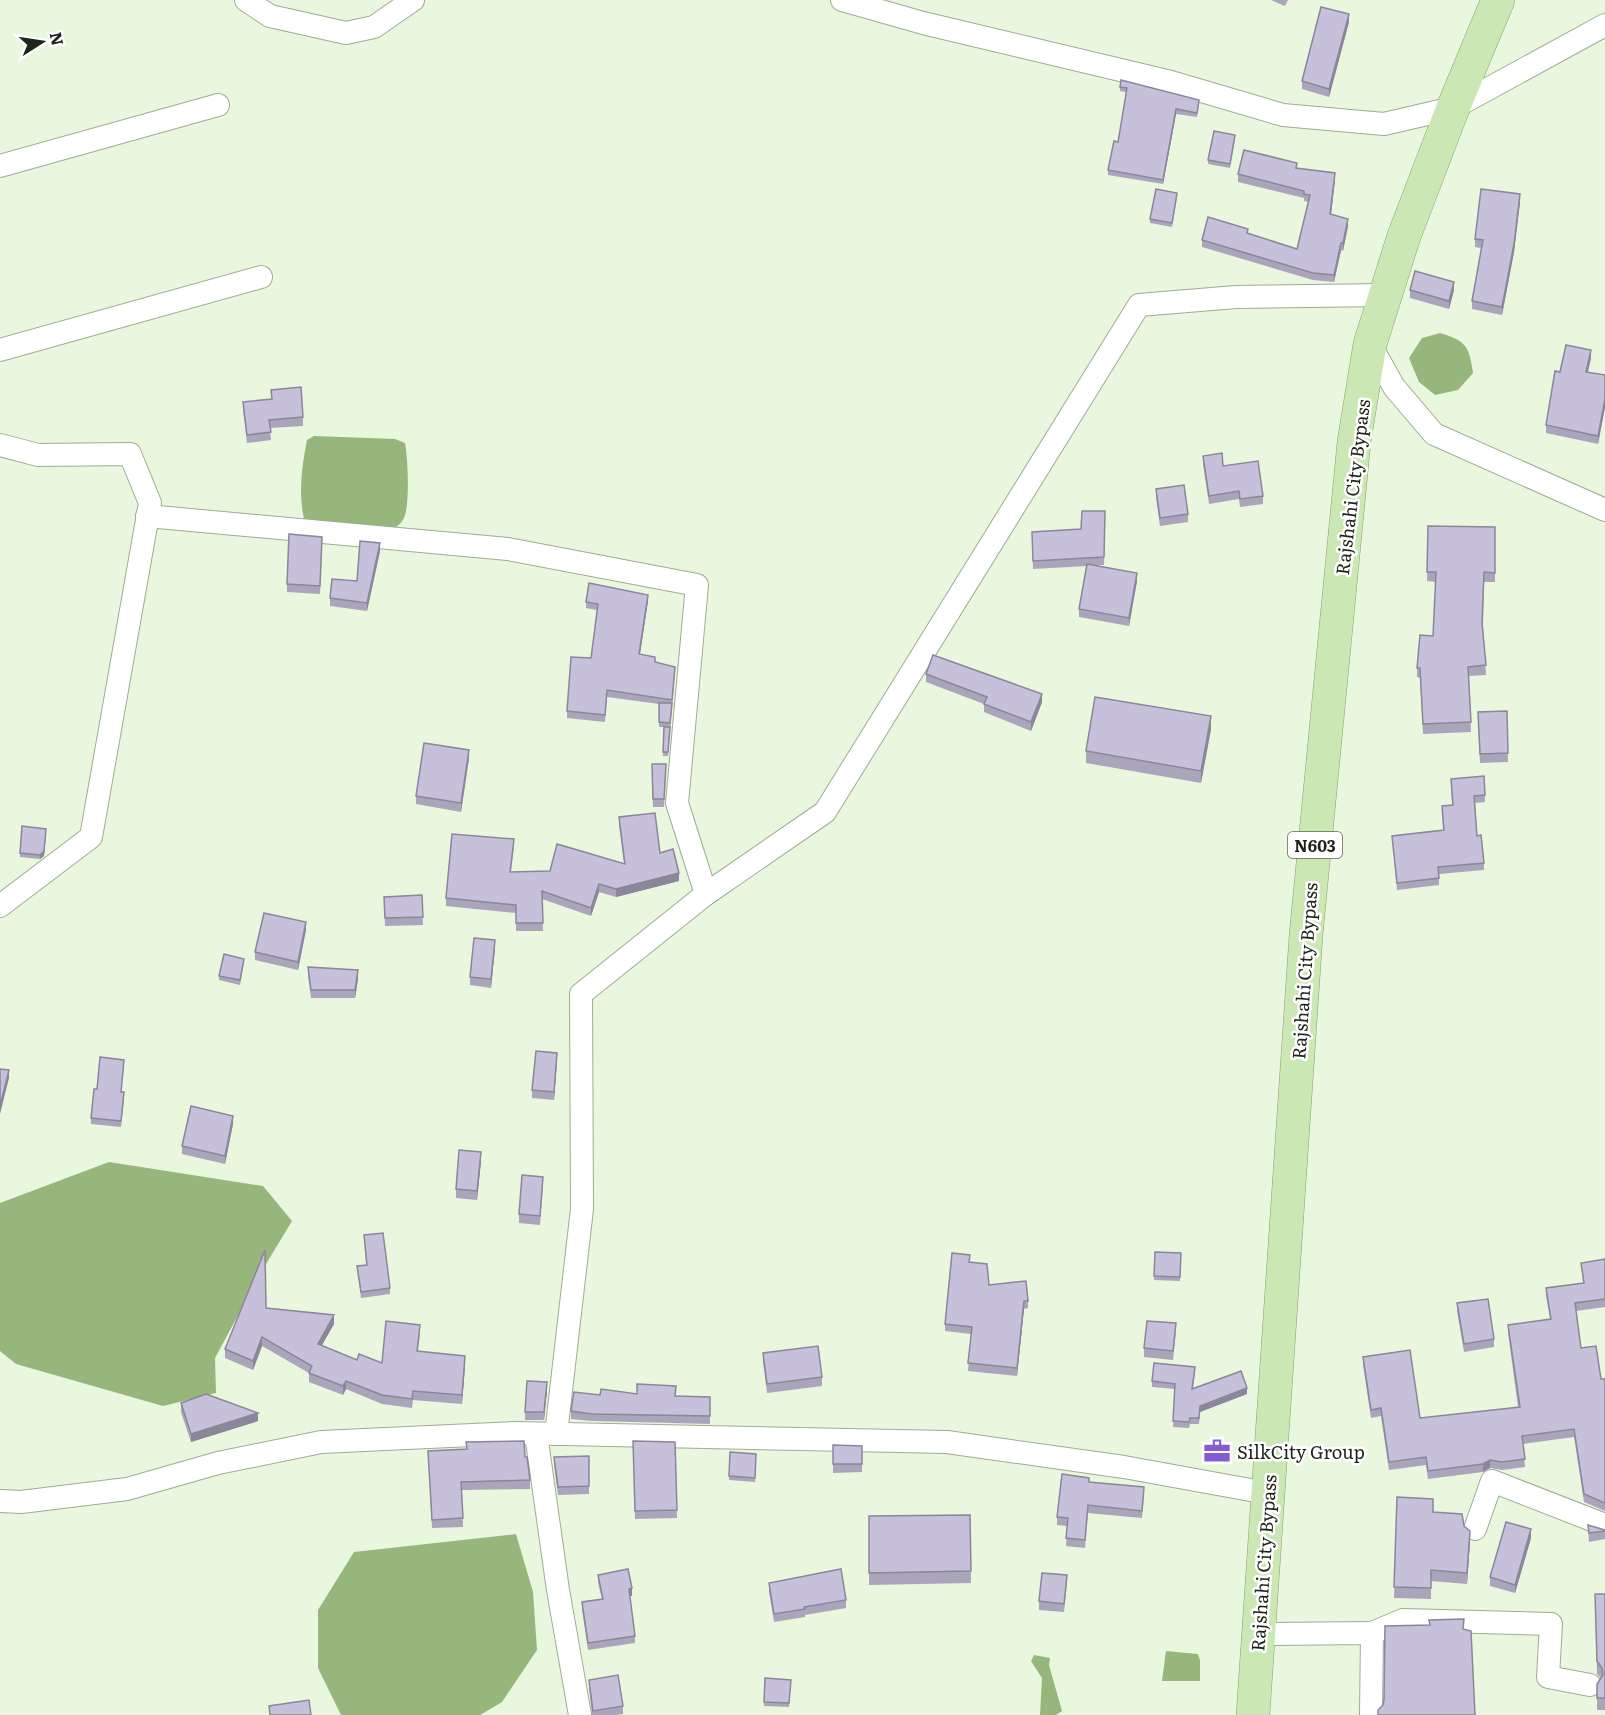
<svg xmlns="http://www.w3.org/2000/svg" width="1605" height="1715" viewBox="0 0 1605 1715" font-family="Literata,serif">
<rect width="100%" height="100%" fill="#e9f7de"/>
<!-- water -->
<g fill="#97b67c">
<path d="M1440 333C1467 341 1469 347 1473 373L1458 390 1435 395 1419 382 1409 358 1422 338Z"/>
<path d="M314 436 395 439 405 443C408 458 410 505 404 518 401 524 396 527 391 531L316 526 304 519C298 492 302 466 307 440Z"/>
<polygon points="109,1162 263,1186 292,1221 263,1269 215,1358 216,1393 163,1406 16,1364 0,1351 0,1203"/>
<polygon points="516,1534 533,1592 537,1650 502,1702 480,1715 341,1715 318,1668 318,1610 354,1552"/>
<polygon points="1166,1651 1198,1654 1200,1660 1200,1681 1162,1681"/>
<polygon points="1034,1655 1050,1658 1049,1665 1062,1711 1056,1715 1040,1715 1042,1678 1031,1661"/>
</g>
<g fill="none" stroke-linecap="round" stroke-linejoin="round">
<defs>
<g id="minor">
<polyline points="246,0 270,16 346,33 374,27 413,0"/>
<polyline points="842,0 923,23 1171,82 1283,115 1384,124 1453,108 1605,25"/>
<polyline points="0,166 218,105"/>
<polyline points="1370,344 1394,387 1434,434 1605,510"/>
<polyline points="0,350 261,277"/>
<polyline points="0,445 38,455 130,454 150,503 91,837 0,906"/>
<polyline points="147,516 508,549 697,585 677,803 706,894 581,994 582,1209 556,1434"/>
<polyline points="706,894 825,812 1139,305 1236,297 1385,295"/>
<polyline points="536,1434 558,1590 580,1715"/>
<polyline points="0,1501 21,1502 127,1489 218,1463 321,1442 516,1433 947,1442 1124,1467 1267,1493"/>
<polyline points="1475,1529 1492,1481 1605,1525"/>
<polyline points="1372,1633 1403,1620 1551,1624 1548,1677 1590,1685"/>
<polyline points="1258,1634 1372,1633 1371,1715"/>
</g>
<polyline id="trunk" points="1253,1715 1306,935 1354,442 1370,344 1404,236 1453,108 1498,0"/>
</defs>
<!-- minor casing -->
<use href="#minor" stroke="#9fac95" stroke-width="24"/>
<!-- trunk casing -->
<use href="#trunk" stroke="#86a072" stroke-width="34"/>
<!-- minor -->
<use href="#minor" stroke="#fff" stroke-width="22"/>
<!-- trunk -->
<use href="#trunk" stroke="#cbe8b4" stroke-width="33"/>
</g>
<!-- wall -->
<g fill="#aaa5bb">
<polygon points="1271,0 1288,0 1285,6"/>
<polygon points="1349,22 1329,97 1302,89 1302,81"/>
<polygon points="1120,87 1199,104 1197,117 1176,114 1163,184 1108,175 1108,170 1118,142 1126,92 1120,91"/>
<polygon points="1235,139 1230,168 1208,164 1208,160"/>
<polygon points="1297,168 1335,180 1331,215 1348,226 1343,251 1341,250 1334,282 1313,280 1202,247 1202,240 1248,234 1297,249 1309,202 1304,201 1304,198 1238,182 1238,174"/>
<polygon points="1177,198 1172,227 1150,223 1150,219"/>
<polygon points="1520,202 1514,252 1502,315 1472,309 1472,301 1481,248 1475,247 1475,239"/>
<polygon points="1410,290 1454,290 1449,309 1410,298"/>
<polygon points="1591,358 1588,372 1605,375 1605,407 1598,444 1546,433 1546,425 1560,372"/>
<polygon points="271,390 303,417 303,426 270,428 271,440 247,443 243,410 243,402 271,399"/>
<polygon points="1203,456 1223,466 1263,496 1263,504 1240,507 1239,499 1209,504 1203,464"/>
<polygon points="1156,489 1188,514 1188,522 1160,526 1156,498"/>
<polygon points="1105,511 1104,565 1097,565 1137,581 1129,626 1079,617 1079,609 1087,566 1033,569 1032,540 1081,529"/>
<polygon points="1428,526 1495,527 1495,582 1484,582 1483,626 1486,675 1469,676 1471,732 1423,734 1420,678 1417,677 1417,668 1433,636 1436,582 1427,581"/>
<polygon points="322,546 320,594 287,592 287,584"/>
<polygon points="380,551 367,611 330,606 330,598 357,581"/>
<polygon points="648,601 640,654 675,673 668,756 663,756 664,727 667,727 659,727 659,704 607,697 605,722 567,718 567,711 591,658 597,610 586,608 586,602"/>
<polygon points="926,674 1042,702 1031,731 984,712 984,704 926,682"/>
<polygon points="1507,711 1508,762 1480,763 1478,720"/>
<polygon points="1211,729 1201,783 1086,763 1086,751"/>
<polygon points="469,758 461,812 416,804 416,796"/>
<polygon points="652,764 666,772 664,807 653,807"/>
<polygon points="1451,779 1485,795 1485,802 1475,803 1477,836 1484,863 1484,870 1439,874 1439,885 1397,890 1392,836 1443,830 1442,806 1452,805"/>
<polygon points="619,817 660,853 679,881 616,897 599,892 591,916 542,899 543,931 516,931 516,913 446,906 446,898 514,847 511,872 550,871 624,864 619,825"/>
<polygon points="46,833 44,856 40,859 20,857 20,853"/>
<polygon points="422,895 423,925 385,926 384,897"/>
<polygon points="306,930 298,970 255,960 255,952"/>
<polygon points="495,948 491,988 470,985 470,977"/>
<polygon points="244,963 240,985 219,980 219,976"/>
<polygon points="308,967 358,979 355,998 311,998 308,976"/>
<polygon points="557,1061 554,1100 532,1098 532,1090"/>
<polygon points="124,1066 121,1092 124,1099 121,1127 91,1124 91,1118 97,1089"/>
<polygon points="233,1124 225,1164 182,1154 182,1146"/>
<polygon points="481,1161 477,1200 456,1198 456,1189"/>
<polygon points="543,1185 540,1225 519,1223 519,1214"/>
<polygon points="364,1235 390,1288 390,1294 361,1298 357,1266 366,1265"/>
<polygon points="1155,1252 1181,1253 1180,1281 1154,1280"/>
<polygon points="1605,1259 1605,1307 1576,1311 1581,1348 1601,1379 1605,1379 1605,1511 1584,1502 1574,1437 1523,1444 1525,1467 1502,1470 1490,1468 1483,1472 1428,1479 1426,1465 1389,1470 1381,1416 1371,1418 1363,1365 1363,1357 1420,1418 1518,1407 1508,1333 1508,1325 1550,1319 1546,1296 1546,1288 1583,1283 1581,1263"/>
<polygon points="970,1262 989,1285 1028,1301 1028,1308 1024,1309 1017,1376 968,1371 971,1334 945,1331 945,1324"/>
<polygon points="1457,1303 1494,1339 1494,1347 1464,1352 1457,1311"/>
<polygon points="266,1308 334,1324 322,1345 357,1360 382,1363 420,1334 418,1351 465,1365 462,1404 413,1400 412,1408 382,1404 346,1389 343,1395 309,1382 309,1373 262,1346 253,1370 225,1358 225,1349"/>
<polygon points="1176,1331 1173,1360 1144,1357 1144,1348"/>
<polygon points="763,1353 822,1377 822,1386 767,1393 763,1362"/>
<polygon points="1195,1373 1193,1389 1247,1394 1200,1412 1199,1424 1190,1424 1189,1428 1173,1427 1175,1389 1152,1387 1152,1381"/>
<polygon points="547,1390 544,1420 525,1420 525,1412"/>
<polygon points="637,1394 710,1397 710,1424 592,1421 571,1419 571,1411"/>
<polygon points="181,1403 258,1421 191,1442 181,1412"/>
<polygon points="633,1441 675,1442 677,1518 635,1519"/>
<polygon points="833,1445 862,1446 862,1472 833,1473"/>
<polygon points="428,1451 525,1457 530,1480 530,1489 462,1490 463,1527 432,1528"/>
<polygon points="730,1452 756,1454 755,1482 729,1480"/>
<polygon points="589,1456 589,1494 558,1495 554,1465 554,1457"/>
<polygon points="1089,1482 1144,1495 1142,1518 1088,1513 1085,1548 1066,1546 1067,1526 1057,1525 1057,1517"/>
<polygon points="1397,1497 1464,1526 1470,1541 1467,1584 1431,1581 1431,1599 1394,1598"/>
<polygon points="970,1515 971,1583 869,1585 869,1516"/>
<polygon points="1588,1525 1605,1530 1605,1539 1589,1542"/>
<polygon points="1531,1538 1515,1593 1490,1586 1490,1577"/>
<polygon points="598,1575 632,1596 630,1596 635,1636 635,1643 588,1650 582,1609 582,1602 602,1599 598,1583"/>
<polygon points="769,1583 846,1600 846,1608 805,1615 805,1617 774,1622 769,1592"/>
<polygon points="1067,1583 1064,1612 1039,1610 1039,1601"/>
<polygon points="1595,1594 1605,1594 1605,1710 1597,1710 1597,1684 1601,1678 1597,1674"/>
<polygon points="765,1678 791,1680 789,1707 764,1706"/>
<polygon points="589,1680 623,1706 623,1714 616,1715 592,1715 589,1688"/>
</g>
<!-- shaded-wall -->
<g fill="#8b8699">
<polygon points="1349,14 1349,22 1329,97 1329,89"/>
<polygon points="1176,109 1176,114 1163,184 1163,180"/>
<polygon points="1335,173 1335,180 1330,222 1330,214"/>
<polygon points="1520,194 1520,202 1514,252 1502,315 1502,307"/>
<polygon points="1348,219 1348,226 1343,251 1343,243"/>
<polygon points="1341,243 1341,250 1334,282 1334,275"/>
<polygon points="1454,282 1454,290 1449,309 1449,301"/>
<polygon points="1591,350 1591,358 1586,379 1586,372"/>
<polygon points="1605,399 1605,407 1598,444 1598,436"/>
<polygon points="380,543 380,551 367,611 367,603"/>
<polygon points="1137,573 1137,581 1129,626 1129,618"/>
<polygon points="648,595 648,601 639,660 639,654"/>
<polygon points="1042,694 1042,702 1031,731 1031,722"/>
<polygon points="1211,716 1211,729 1201,783 1201,771"/>
<polygon points="469,750 469,758 461,812 461,803"/>
<polygon points="46,833 44,856 40,859 40,855"/>
<polygon points="679,873 679,881 616,897 616,889"/>
<polygon points="599,884 599,892 591,916 591,908"/>
<polygon points="306,922 306,930 298,970 298,962"/>
<polygon points="495,940 495,948 491,988 491,979"/>
<polygon points="358,970 358,979 355,998 355,990"/>
<polygon points="557,1053 557,1061 554,1100 554,1092"/>
<polygon points="9,1070 9,1078 0,1114 0,1106"/>
<polygon points="233,1116 233,1124 225,1164 225,1156"/>
<polygon points="481,1152 481,1161 477,1200 477,1191"/>
<polygon points="1024,1301 1024,1309 1017,1376 1017,1368"/>
<polygon points="334,1315 334,1324 318,1352 318,1344"/>
<polygon points="262,1337 262,1346 253,1370 253,1361"/>
<polygon points="465,1356 465,1365 462,1404 462,1395"/>
<polygon points="346,1381 346,1389 343,1395 343,1386"/>
<polygon points="547,1382 547,1390 544,1420 544,1412"/>
<polygon points="1247,1388 1247,1394 1200,1412 1199,1424 1200,1406"/>
<polygon points="258,1413 258,1421 191,1442 191,1434"/>
<polygon points="1490,1460 1490,1468 1483,1472 1483,1464"/>
<polygon points="1531,1529 1531,1538 1515,1593 1515,1585"/>
<polygon points="1470,1531 1470,1541 1467,1584 1467,1573"/>
<polygon points="632,1588 632,1596 629,1596 629,1589"/>
</g>
<!-- building -->
<g fill="#c6c0da" stroke="#8b8699" stroke-width="1.5">
<polygon points="1321,7 1349,14 1329,89 1302,81"/>
<polygon points="1121,80 1199,100 1197,113 1176,109 1163,180 1108,170 1114,141 1118,142 1127,88 1120,87"/>
<polygon points="1214,131 1235,135 1230,164 1208,160"/>
<polygon points="1244,150 1297,163 1296,168 1335,173 1330,214 1348,219 1343,243 1341,243 1334,275 1313,273 1202,240 1208,217 1248,229 1247,233 1297,249 1310,195 1304,194 1304,191 1238,174"/>
<polygon points="1156,189 1177,193 1172,223 1150,219"/>
<polygon points="1481,189 1520,194 1514,244 1502,307 1472,301 1483,240 1475,239"/>
<polygon points="1415,271 1454,282 1449,301 1410,290"/>
<polygon points="1566,345 1591,350 1586,372 1605,375 1605,399 1598,436 1546,425 1555,371 1560,372"/>
<polygon points="301,387 303,417 269,420 271,432 247,435 243,402 272,399 271,390"/>
<polygon points="1222,453 1223,466 1258,461 1263,496 1240,499 1239,491 1209,496 1203,456"/>
<polygon points="1184,485 1188,514 1160,518 1156,489"/>
<polygon points="1082,511 1105,511 1104,557 1033,561 1032,532 1081,529"/>
<polygon points="1428,526 1495,527 1495,573 1484,572 1482,623 1486,665 1468,667 1471,722 1423,724 1420,668 1417,668 1420,635 1433,636 1436,572 1427,572"/>
<polygon points="289,534 322,537 320,586 287,584"/>
<polygon points="360,541 380,543 367,603 330,598 332,579 357,581"/>
<polygon points="1087,564 1137,573 1129,618 1079,609"/>
<polygon points="589,583 648,595 639,654 655,657 655,662 675,667 672,700 607,690 605,715 567,711 571,657 591,658 598,604 586,602"/>
<polygon points="933,655 1042,694 1031,722 984,704 987,697 926,674"/>
<polygon points="1095,697 1211,716 1201,771 1086,751"/>
<polygon points="659,703 672,703 670,723 659,722"/>
<polygon points="1507,711 1508,753 1480,754 1478,712"/>
<polygon points="664,727 670,727 668,752 663,752"/>
<polygon points="424,743 469,750 461,803 416,796"/>
<polygon points="652,764 666,764 664,799 653,799"/>
<polygon points="1484,776 1485,795 1474,796 1477,836 1481,835 1484,863 1438,867 1439,878 1397,883 1392,836 1444,830 1442,806 1453,805 1451,779"/>
<polygon points="655,813 660,853 673,849 679,873 616,889 599,884 591,908 542,891 543,923 516,923 516,905 446,898 452,834 514,839 510,872 550,871 557,844 625,864 619,817"/>
<polygon points="22,826 46,829 44,851 40,855 20,853"/>
<polygon points="422,895 423,917 385,918 384,897"/>
<polygon points="264,913 306,922 298,962 255,952"/>
<polygon points="474,938 495,940 491,979 470,977"/>
<polygon points="224,954 244,959 240,980 219,976"/>
<polygon points="308,967 358,970 355,990 311,990"/>
<polygon points="536,1051 557,1053 554,1092 532,1090"/>
<polygon points="100,1057 124,1060 121,1092 124,1092 121,1121 91,1118 94,1089 97,1089"/>
<polygon points="0,1069 9,1070 0,1106"/>
<polygon points="191,1106 233,1116 225,1156 182,1146"/>
<polygon points="459,1150 481,1152 477,1191 456,1189"/>
<polygon points="522,1175 543,1177 540,1216 519,1214"/>
<polygon points="383,1233 390,1288 361,1292 357,1266 367,1265 364,1235"/>
<polygon points="265,1250 266,1308 334,1315 318,1344 357,1360 359,1354 382,1363 386,1321 420,1325 417,1351 465,1356 462,1395 413,1391 412,1399 382,1395 346,1381 343,1386 309,1373 312,1366 262,1337 253,1361 225,1349"/>
<polygon points="1155,1252 1181,1253 1180,1277 1154,1276"/>
<polygon points="952,1253 970,1255 969,1262 987,1264 989,1285 1026,1281 1028,1301 1024,1301 1017,1368 968,1363 972,1327 945,1324"/>
<polygon points="1605,1259 1605,1299 1575,1303 1581,1348 1596,1346 1601,1379 1605,1379 1605,1503 1584,1494 1574,1429 1522,1436 1525,1459 1502,1462 1490,1460 1483,1464 1428,1471 1426,1457 1389,1462 1381,1408 1371,1410 1363,1357 1410,1350 1420,1418 1520,1407 1508,1325 1551,1319 1546,1288 1584,1283 1581,1263"/>
<polygon points="1488,1299 1494,1339 1464,1344 1457,1303"/>
<polygon points="1147,1321 1176,1323 1173,1351 1144,1348"/>
<polygon points="818,1346 822,1377 767,1384 763,1353"/>
<polygon points="1154,1363 1195,1367 1192,1389 1241,1371 1247,1388 1200,1406 1199,1418 1190,1418 1189,1422 1173,1421 1175,1384 1152,1381"/>
<polygon points="527,1381 547,1382 544,1412 525,1412"/>
<polygon points="637,1384 676,1386 675,1396 710,1397 710,1416 592,1414 571,1411 574,1392 600,1395 601,1389 637,1394"/>
<polygon points="206,1394 258,1413 191,1434 181,1403"/>
<polygon points="524,1441 525,1457 527,1457 530,1480 461,1482 463,1518 432,1520 428,1451 467,1449 466,1442"/>
<polygon points="633,1441 675,1442 677,1510 635,1511"/>
<polygon points="833,1445 862,1446 862,1464 833,1464"/>
<polygon points="730,1452 756,1454 755,1478 729,1476"/>
<polygon points="589,1456 589,1486 558,1487 554,1457"/>
<polygon points="1062,1474 1089,1478 1089,1482 1144,1487 1142,1511 1088,1505 1085,1540 1066,1538 1068,1518 1057,1517"/>
<polygon points="1397,1497 1433,1499 1433,1512 1462,1514 1464,1526 1470,1531 1467,1573 1431,1570 1431,1588 1394,1587"/>
<polygon points="970,1515 971,1571 869,1573 869,1516"/>
<polygon points="1506,1522 1531,1529 1515,1585 1490,1577"/>
<polygon points="1588,1525 1605,1530 1605,1531 1589,1533"/>
<polygon points="628,1569 632,1588 629,1589 635,1636 588,1643 582,1602 603,1599 598,1575"/>
<polygon points="841,1569 846,1600 804,1607 805,1609 774,1614 769,1583"/>
<polygon points="1042,1573 1067,1575 1064,1604 1039,1601"/>
<polygon points="1595,1594 1605,1594 1605,1698 1597,1698 1597,1684 1603,1675 1602,1668 1597,1661"/>
<polygon points="1464,1619 1463,1629 1471,1631 1475,1715 1378,1715 1378,1710 1383,1705 1384,1699 1385,1626 1430,1625 1429,1620"/>
<polygon points="618,1675 623,1706 593,1711 589,1680"/>
<polygon points="765,1678 791,1680 789,1703 764,1702"/>
<polygon points="309,1700 311,1715 270,1715 269,1706"/>
</g>
<!-- icons -->
<defs>
<symbol id="office-bare" viewBox="-9 -9 18 18"><path d="M-6-3h4V-5.5h4V-3h4V5H-6ZM-1-4.5V-3h2v-1.5ZM-6 0V1H6V0Z" fill="#855bd5" stroke="#fff" stroke-width="2.5" paint-order="stroke"/></symbol>
</defs>
<g fill-rule="evenodd">
<use href="#office-bare" x="1198" y="1432" width="38" height="38"/>
</g>
<g text-anchor="middle" dominant-baseline="central" stroke-width="5" stroke-linejoin="round" paint-order="stroke">
<!-- shield labels -->
<rect fill="#fff" stroke="#62665f" stroke-width="1.5" x="1288" y="832" width="54" height="26" rx="4.5"/>
<g font-size="16" font-weight="bold" fill="#1f241b">
<text x="1315" y="845">N603</text>
</g>
<!-- street labels -->
<g font-size="18" fill="#1f241b" stroke="#fff">
<text transform="translate(1352 487) rotate(-83)">Rajshahi City Bypass</text>
<text transform="translate(1304 971) rotate(-86)">Rajshahi City Bypass</text>
<text transform="translate(1263 1563) rotate(-86)">Rajshahi City Bypass</text>
</g>
<!-- poi labels -->
<g font-size="18" fill="#1f241b" stroke="#fff" text-anchor="start">
<text x="1237" y="1451">SilkCity Group</text>
</g>
</g>
<!-- north arrow -->
<g transform="translate(42 42) rotate(78)" stroke="#ffffff" stroke-width="4.5" paint-order="stroke">
<path d="M0-4.5L10 22L0 15L-10 22Z" fill="#1f241b"/>
<text y="-9" font-size="16" font-weight="bold" text-anchor="middle" fill="#1f241b">N</text>
</g>
</svg>
